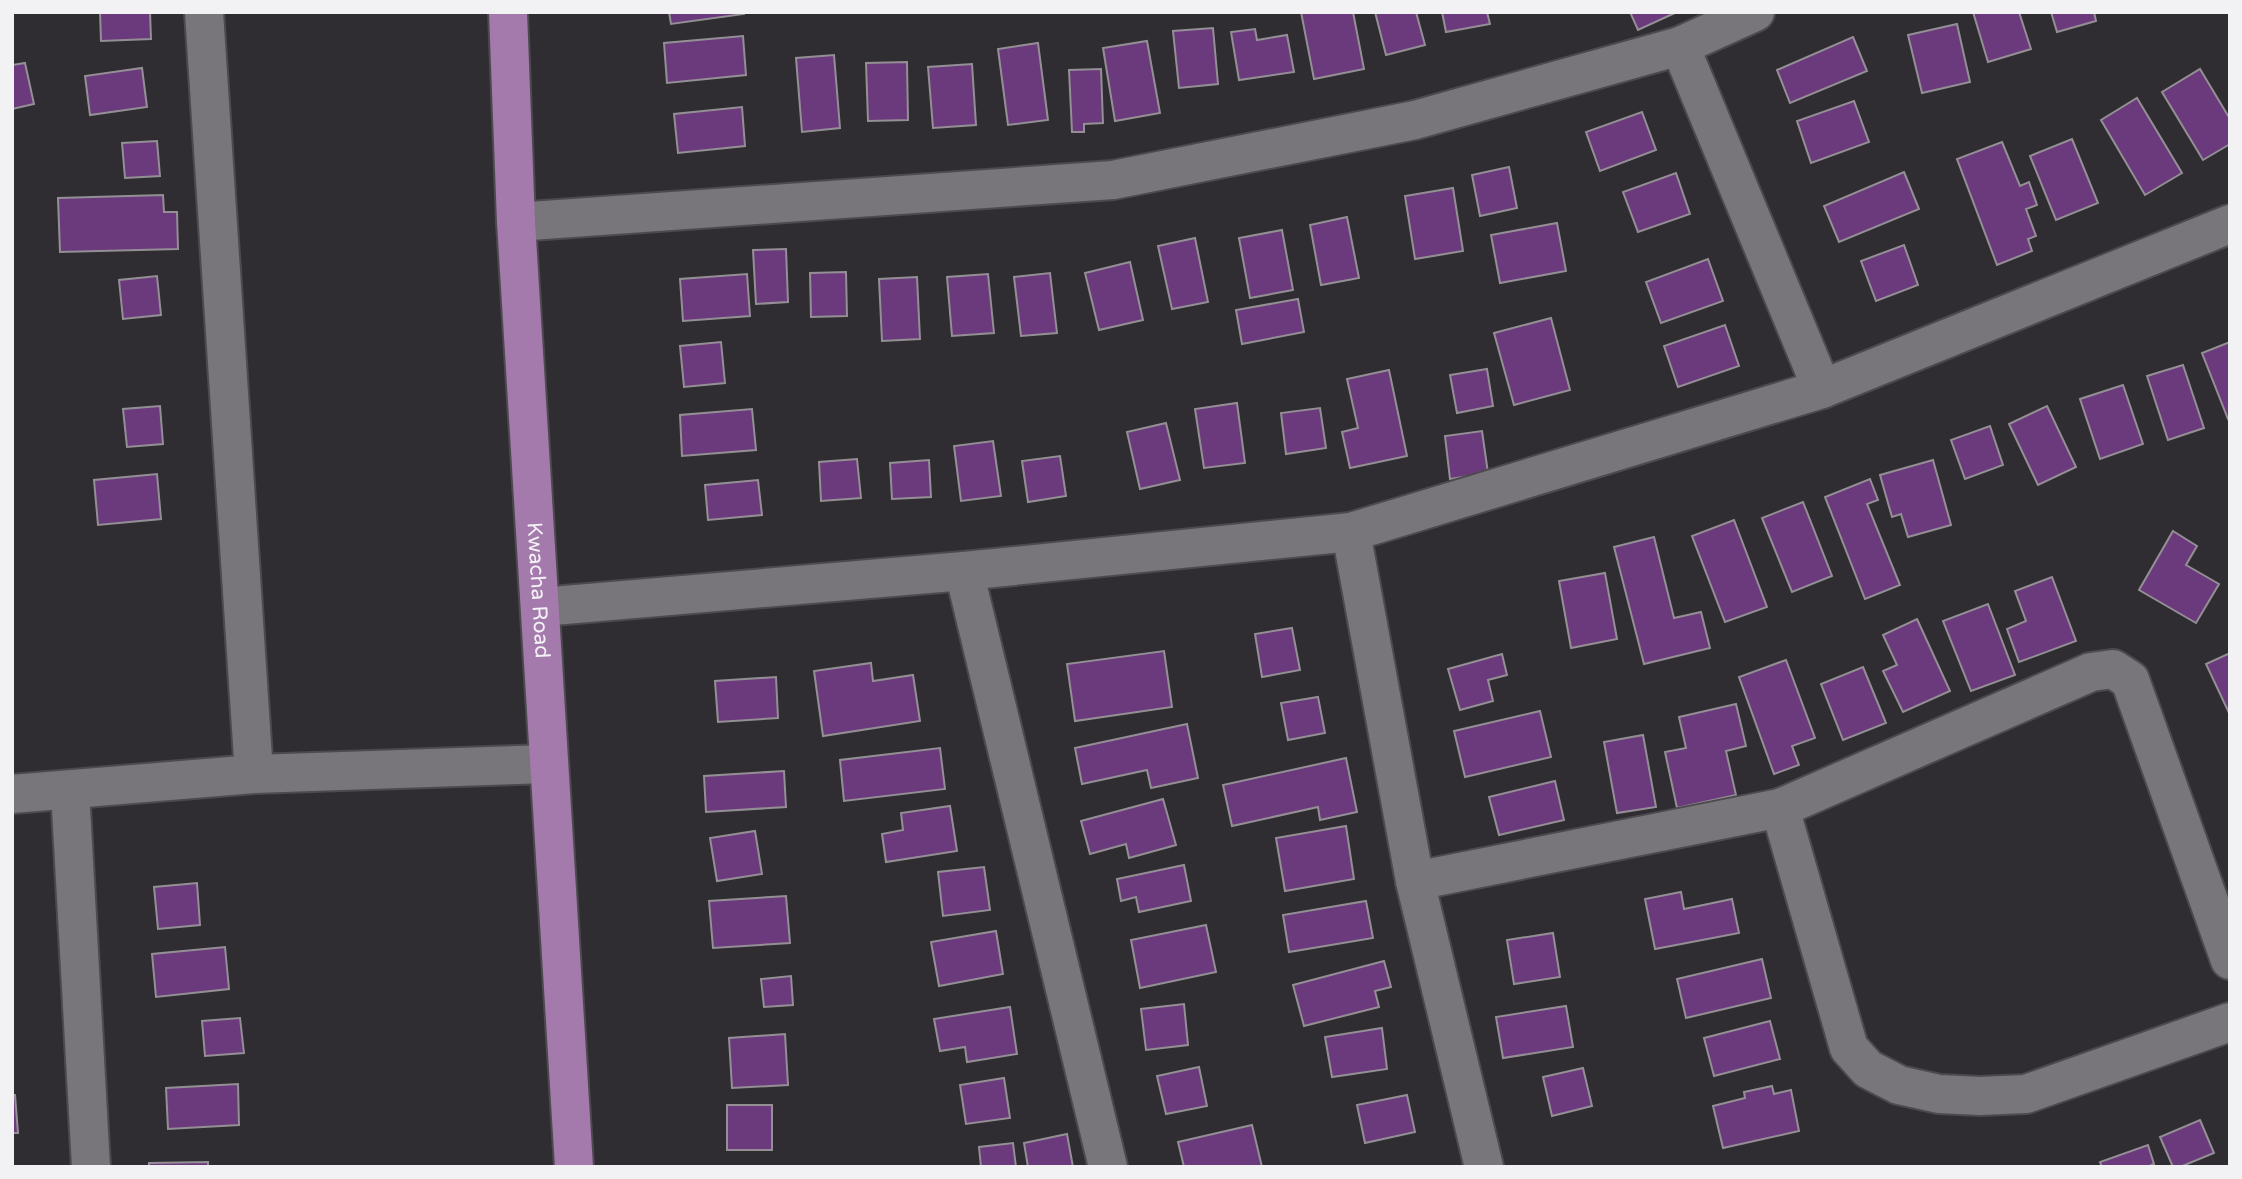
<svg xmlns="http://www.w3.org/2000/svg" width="2242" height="1179" viewBox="0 0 2242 1179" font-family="'Varela Round',sans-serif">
<rect width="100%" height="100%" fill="#2f2d32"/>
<!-- building -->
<g fill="#6b3a7c" stroke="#938f94" stroke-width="2">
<polygon points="100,12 150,12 151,39 101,41"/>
<polygon points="669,12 744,12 744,14 671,24"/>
<polygon points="1301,12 1353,12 1364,69 1314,79"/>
<polygon points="1375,12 1416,12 1425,45 1386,55"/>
<polygon points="1442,12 1487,12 1490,24 1446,32"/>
<polygon points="1630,12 1677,12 1638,30"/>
<polygon points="1973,12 2019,12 2031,49 1988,62"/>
<polygon points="2051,12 2094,12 2096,21 2057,32"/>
<polygon points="1957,24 1970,82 1922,93 1908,35"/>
<polygon points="1213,28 1218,84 1179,88 1173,31"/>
<polygon points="1255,29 1257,40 1287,35 1294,72 1239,80 1231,32"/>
<polygon points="743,36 746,75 667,83 664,43"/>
<polygon points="1853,37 1867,71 1790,103 1777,70"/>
<polygon points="1147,41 1160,113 1115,121 1103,48"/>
<polygon points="1038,43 1048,120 1008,125 998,49"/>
<polygon points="834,55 840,128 802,132 796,58"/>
<polygon points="907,62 908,120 868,121 866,63"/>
<polygon points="25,63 34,104 12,109 12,65"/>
<polygon points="972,64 976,125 933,128 928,67"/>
<polygon points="142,68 147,107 90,115 85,76"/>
<polygon points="1101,69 1103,123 1084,124 1084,132 1072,132 1069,70"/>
<polygon points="2200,69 2230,119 2230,144 2203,160 2162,92"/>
<polygon points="2137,98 2182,173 2145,195 2101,120"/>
<polygon points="1854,101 1869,142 1811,163 1797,121"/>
<polygon points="742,107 745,146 678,153 674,114"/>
<polygon points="1642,112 1656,150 1600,171 1586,132"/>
<polygon points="2072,139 2098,203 2056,220 2030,156"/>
<polygon points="157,141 160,176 125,178 122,143"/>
<polygon points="2002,142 2020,186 2029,182 2037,205 2026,209 2036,236 2028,239 2032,251 1997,265 1957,159"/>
<polygon points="1509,167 1517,208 1480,216 1472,175"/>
<polygon points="1904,172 1919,209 1839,242 1824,206"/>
<polygon points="1676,173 1690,214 1638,232 1623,192"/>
<polygon points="1453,188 1463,251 1415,259 1405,196"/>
<polygon points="163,195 164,212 177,212 178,249 60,252 58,198"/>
<polygon points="1347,217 1359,278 1321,285 1310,225"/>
<polygon points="1557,223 1566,271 1500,283 1491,235"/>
<polygon points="1282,230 1293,290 1250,298 1239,238"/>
<polygon points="1195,238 1208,302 1172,309 1158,246"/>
<polygon points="1904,245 1918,285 1876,301 1861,261"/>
<polygon points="786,249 788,302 756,304 753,250"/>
<polygon points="1708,259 1723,301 1661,323 1646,282"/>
<polygon points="1130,262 1143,320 1099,330 1085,273"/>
<polygon points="846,272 847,316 811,317 810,273"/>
<polygon points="1050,273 1057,333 1021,336 1014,277"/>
<polygon points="747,274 750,316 683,321 680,279"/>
<polygon points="988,274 994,333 952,336 947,277"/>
<polygon points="157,276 161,315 123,319 119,280"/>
<polygon points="917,277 920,339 882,341 879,279"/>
<polygon points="1298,299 1304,332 1242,344 1236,310"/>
<polygon points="1551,318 1570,390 1514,405 1494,333"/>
<polygon points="1725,325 1739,366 1678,387 1664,346"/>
<polygon points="721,342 725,383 684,387 680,346"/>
<polygon points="2230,342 2230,418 2228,419 2202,353"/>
<polygon points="2183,365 2204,428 2168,440 2147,376"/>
<polygon points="1487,369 1493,406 1457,413 1450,375"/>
<polygon points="1389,370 1407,456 1350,468 1342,432 1358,428 1347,379"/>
<polygon points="2123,385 2143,444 2100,459 2080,399"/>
<polygon points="1237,403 1245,463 1204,468 1195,409"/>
<polygon points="160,406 163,444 127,447 123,409"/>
<polygon points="2047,406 2076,467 2038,485 2009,424"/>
<polygon points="1320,408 1326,448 1286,454 1281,413"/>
<polygon points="752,409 756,450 682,456 680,415"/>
<polygon points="1166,423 1180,480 1140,489 1127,432"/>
<polygon points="1990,426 2003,465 1965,479 1951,440"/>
<polygon points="1482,431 1488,473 1450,479 1445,436"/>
<polygon points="993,441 1001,496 961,501 954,446"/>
<polygon points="1060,456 1066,496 1028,502 1022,461"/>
<polygon points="857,459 861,498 821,501 819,462"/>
<polygon points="929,460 931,497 892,499 890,463"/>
<polygon points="1933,460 1951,525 1908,537 1901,514 1892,517 1880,475"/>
<polygon points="157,474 161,519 98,525 94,480"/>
<polygon points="1870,479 1878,500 1867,504 1900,585 1865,599 1825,497"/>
<polygon points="758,480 762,515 708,520 705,485"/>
<polygon points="1803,502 1832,576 1792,592 1762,518"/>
<polygon points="1734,520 1767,607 1725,622 1692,536"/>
<polygon points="2173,531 2197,546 2186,565 2219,584 2196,623 2139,590"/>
<polygon points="1654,537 1674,618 1701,612 1710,648 1644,664 1614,547"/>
<polygon points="1605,573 1617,639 1571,648 1559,581"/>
<polygon points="2052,577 2076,641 2019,662 2007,629 2026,621 2015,591"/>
<polygon points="1988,604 2015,675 1971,691 1943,621"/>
<polygon points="1917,619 1950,691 1903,712 1883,671 1897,665 1883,635"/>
<polygon points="1292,628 1300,670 1262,677 1255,634"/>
<polygon points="1164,651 1172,707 1075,721 1067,664"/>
<polygon points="2230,653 2230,715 2206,664"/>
<polygon points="1502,654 1507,675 1488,680 1493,701 1460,710 1448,669"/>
<polygon points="1786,660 1815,738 1792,746 1799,765 1774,774 1739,677"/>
<polygon points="871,663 873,681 913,675 920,721 823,736 814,671"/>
<polygon points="1863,667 1886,723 1843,740 1821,684"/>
<polygon points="776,677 778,718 718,722 715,681"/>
<polygon points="1318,697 1325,733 1288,740 1281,703"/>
<polygon points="1736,704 1746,746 1726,751 1736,795 1677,808 1665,752 1686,748 1679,717"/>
<polygon points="1540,711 1551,757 1465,777 1454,731"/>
<polygon points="1187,724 1198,778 1151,788 1147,770 1082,784 1075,748"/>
<polygon points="1643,735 1656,807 1617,813 1604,742"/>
<polygon points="940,748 945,789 844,801 840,760"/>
<polygon points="1346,758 1357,812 1320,820 1318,807 1232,826 1223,785"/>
<polygon points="784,771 786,807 706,812 704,776"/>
<polygon points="1555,781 1564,820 1499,835 1489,797"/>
<polygon points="1163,799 1176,845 1129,858 1126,844 1090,854 1081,821"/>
<polygon points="950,806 957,851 886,862 882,834 903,830 901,813"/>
<polygon points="1346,826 1354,879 1285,891 1276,838"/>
<polygon points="755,831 762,874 717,881 710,838"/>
<polygon points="1184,865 1191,901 1139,912 1136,897 1121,901 1117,879"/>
<polygon points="984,867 990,910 943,916 938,872"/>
<polygon points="197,883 200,925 158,929 154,887"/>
<polygon points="1681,892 1684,909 1732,899 1739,933 1655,949 1645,899"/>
<polygon points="786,896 790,943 713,948 709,901"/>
<polygon points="1366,901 1373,938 1289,952 1283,915"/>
<polygon points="1206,925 1216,972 1140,988 1131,940"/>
<polygon points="996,931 1003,974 939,986 931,942"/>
<polygon points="1553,933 1560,977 1514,984 1507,940"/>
<polygon points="225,947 229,989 156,997 152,954"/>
<polygon points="1762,959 1771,998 1686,1018 1677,979"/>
<polygon points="1384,961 1391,987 1375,991 1379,1007 1304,1026 1293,985"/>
<polygon points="791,976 793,1005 764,1007 761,979"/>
<polygon points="1184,1004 1188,1045 1146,1050 1141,1009"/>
<polygon points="1566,1006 1573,1047 1503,1058 1496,1017"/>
<polygon points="1010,1007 1017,1054 967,1062 965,1047 940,1051 934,1019"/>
<polygon points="240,1018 244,1053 205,1056 202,1021"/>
<polygon points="1770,1021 1780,1059 1714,1076 1704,1038"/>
<polygon points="1382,1028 1387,1069 1332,1077 1325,1037"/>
<polygon points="785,1034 788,1085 732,1088 729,1038"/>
<polygon points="1199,1067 1207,1106 1166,1114 1157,1076"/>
<polygon points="1583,1068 1592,1106 1552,1116 1543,1077"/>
<polygon points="1004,1078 1010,1118 966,1124 960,1085"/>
<polygon points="238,1084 239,1125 168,1129 166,1088"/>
<polygon points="1772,1086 1774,1094 1791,1090 1799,1131 1723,1148 1713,1106 1745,1098 1744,1092"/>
<polygon points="12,1095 15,1095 18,1133 12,1133"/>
<polygon points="1407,1095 1415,1132 1365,1143 1357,1105"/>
<rect x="727" y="1105" width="45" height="45"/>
<polygon points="2200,1120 2214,1153 2180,1167 2173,1167 2160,1137"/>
<polygon points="1252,1125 1262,1167 1184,1167 1178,1142"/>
<polygon points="1067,1134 1073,1167 1028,1167 1024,1143"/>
<polygon points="1013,1143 1016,1167 981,1167 979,1147"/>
<polygon points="2148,1145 2154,1164 2147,1167 2102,1167 2100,1162"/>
<polygon points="208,1162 208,1167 149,1167 149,1163"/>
</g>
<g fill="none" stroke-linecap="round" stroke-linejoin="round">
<defs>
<g id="minor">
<polyline points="204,12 254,774"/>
<polyline points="1680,46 1822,389"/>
<polyline points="516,222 1113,180 1415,120 1680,46 1755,12"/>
<polyline points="1351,532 1415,881 1484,1167"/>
<polyline points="964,571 1108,1167"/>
<polyline points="541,607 964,571 1351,532 1822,389 2230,224"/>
<polyline points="70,790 91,1167"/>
<polyline points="12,794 254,774 548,764"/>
<polyline points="1780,808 1849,1048 1868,1069 1899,1085 1939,1094 1980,1096 2026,1094 2230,1022"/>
<polyline points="1415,881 1780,808 2091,672 2113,669 2130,680 2230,960"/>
</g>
<g id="major">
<path id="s1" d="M508 12 516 222 574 1167"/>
</g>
</defs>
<!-- minor casing -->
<use href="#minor" stroke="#4c4a4e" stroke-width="42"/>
<!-- major casing -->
<use href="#major" stroke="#4c4a4e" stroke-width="42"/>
<!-- minor -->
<use href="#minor" stroke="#78757b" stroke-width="38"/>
<!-- major -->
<use href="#major" stroke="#a47aac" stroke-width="38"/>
</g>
<g text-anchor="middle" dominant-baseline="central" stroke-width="5" stroke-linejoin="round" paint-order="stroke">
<!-- street labels -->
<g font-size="21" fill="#f2f1f4" stroke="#171618">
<text stroke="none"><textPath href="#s1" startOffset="579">Kwacha Road</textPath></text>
</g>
</g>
<!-- border -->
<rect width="2242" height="1179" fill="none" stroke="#f2f1f4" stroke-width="28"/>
</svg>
